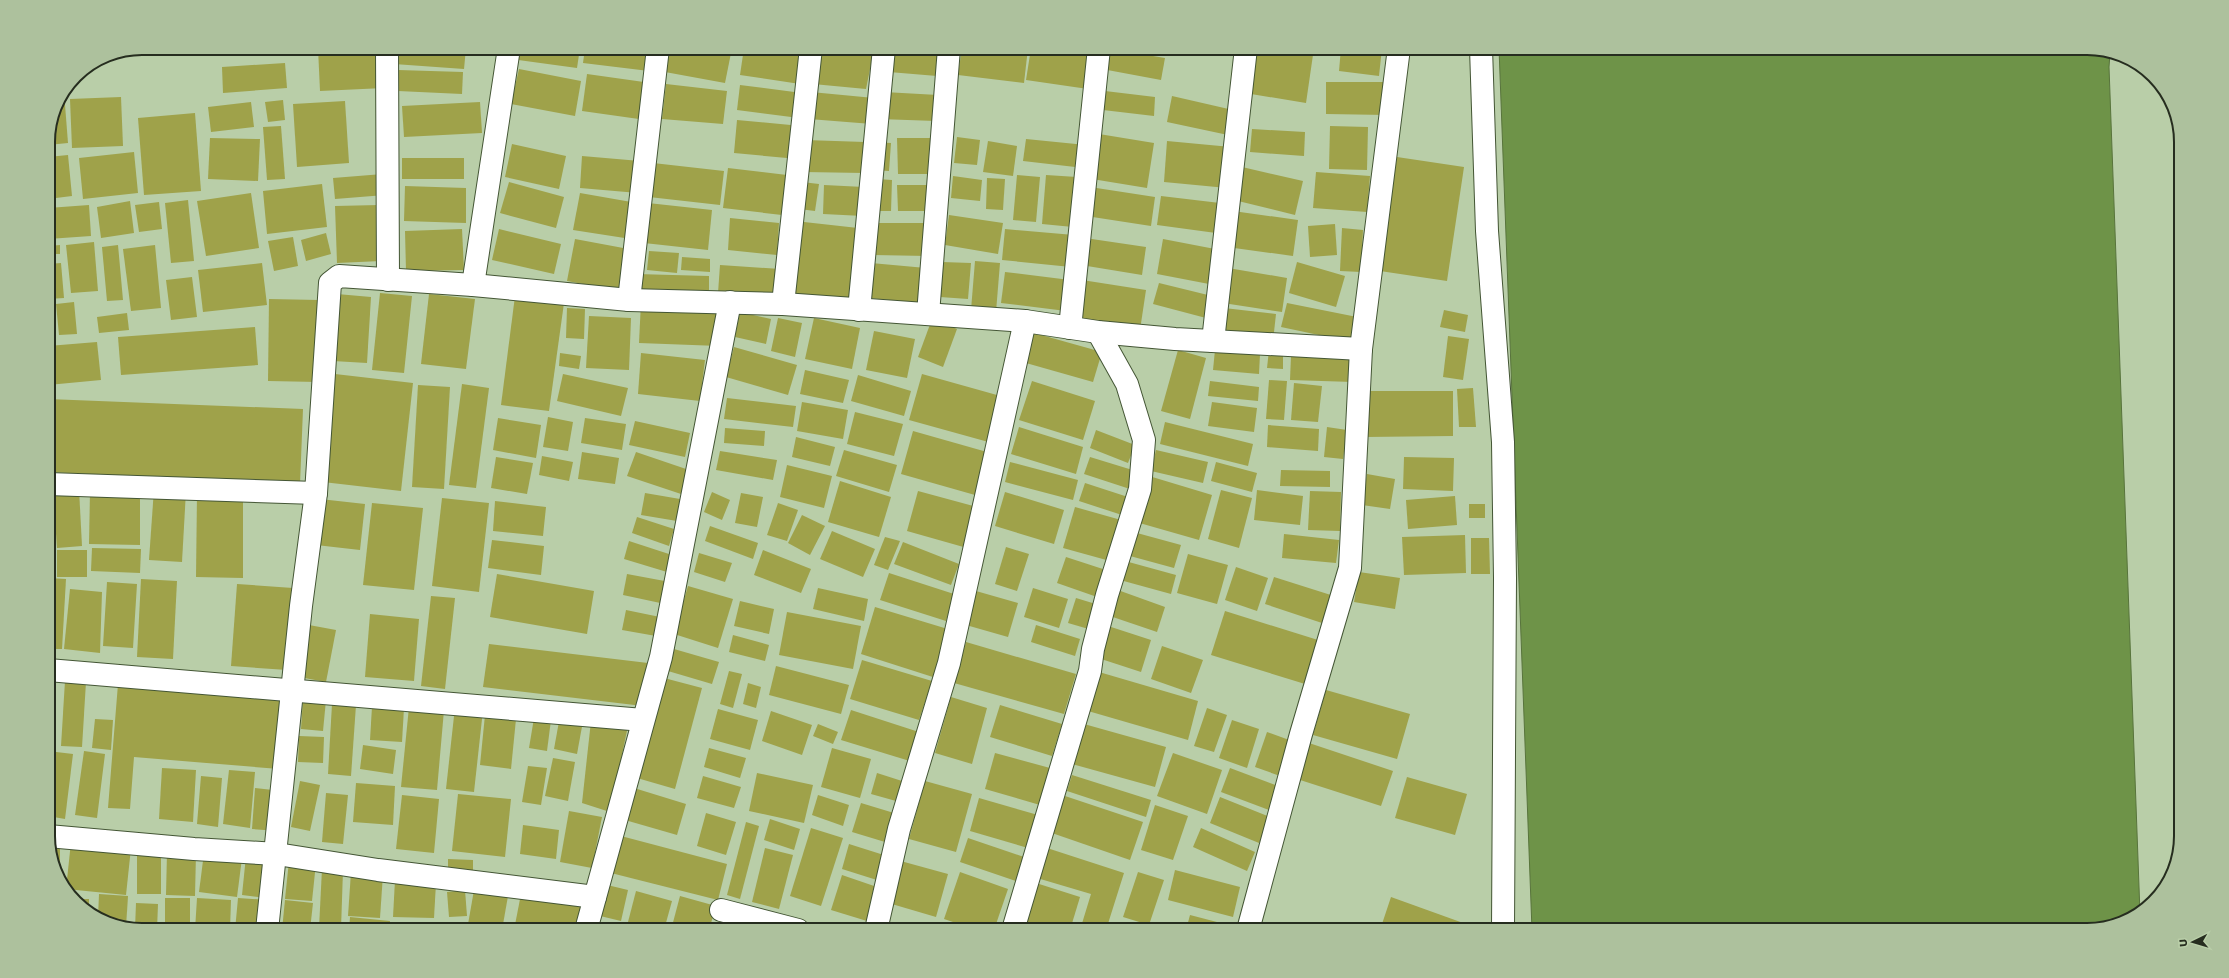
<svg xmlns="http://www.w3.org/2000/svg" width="2229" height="978" viewBox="0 0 2229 978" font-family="'Work Sans',sans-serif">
<rect width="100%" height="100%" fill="#b9cea8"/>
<!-- water -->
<polygon fill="#6e9348" stroke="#58743c" points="1499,48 2087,48 2110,53 2109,67 2140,914 2087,930 1532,930"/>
<!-- building -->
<g fill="#9fa24a">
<polygon points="318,48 382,48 384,88 320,91"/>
<polygon points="395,48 466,48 464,69 394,64"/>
<polygon points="513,48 580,48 577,68 511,59"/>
<polygon points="585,48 652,48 649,71 583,63"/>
<polygon points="670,48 732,48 725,83 665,72"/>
<polygon points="744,48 784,48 805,51 800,84 740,75"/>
<polygon points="817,48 873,54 866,89 813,84"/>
<polygon points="891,48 940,48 937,76 889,72"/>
<polygon points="962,48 1028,48 1024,83 958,75"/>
<polygon points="1031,48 1066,48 1094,52 1088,89 1026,80"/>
<polygon points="1105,48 1165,58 1161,80 1102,69"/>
<polygon points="1251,48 1314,48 1306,103 1245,93"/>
<polygon points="1341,48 1382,48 1379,76 1339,71"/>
<polygon points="285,63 287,88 223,93 222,67"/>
<polygon points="519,69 581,81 575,116 511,104"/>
<polygon points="398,70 463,72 462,94 398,91"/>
<polygon points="587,74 651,83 646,120 582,111"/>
<polygon points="1326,82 1387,82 1387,115 1326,114"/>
<polygon points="666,84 727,91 723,124 662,119"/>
<polygon points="740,85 802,93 799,118 737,110"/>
<polygon points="1105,91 1155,97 1154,116 1103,110"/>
<polygon points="64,92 68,143 48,145 48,136 55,106"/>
<polygon points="811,92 874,98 872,124 809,119"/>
<polygon points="884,92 938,95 936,121 879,119"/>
<polygon points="1172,96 1233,110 1228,135 1167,122"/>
<polygon points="121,97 123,146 72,148 70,99"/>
<polygon points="283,100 285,120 268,122 265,102"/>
<polygon points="345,101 349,163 297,167 293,104"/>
<polygon points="251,102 254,127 211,132 208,107"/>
<polygon points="480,102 482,133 404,137 402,106"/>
<polygon points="195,113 201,191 144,195 138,118"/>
<polygon points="737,120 801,126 798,159 734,153"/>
<polygon points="281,126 285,179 267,180 263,127"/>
<polygon points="1330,126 1368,127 1367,170 1329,169"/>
<polygon points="1252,129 1305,132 1304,156 1250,152"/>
<polygon points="1099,134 1154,143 1147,188 1092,179"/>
<polygon points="957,137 980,140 977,165 954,163"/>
<polygon points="210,138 260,139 258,181 208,179"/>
<polygon points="897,138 935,138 934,174 898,174"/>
<polygon points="1026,139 1086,145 1084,168 1023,161"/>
<polygon points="805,140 865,142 864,173 804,172"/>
<polygon points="988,141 1017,146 1013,176 983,172"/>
<polygon points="1167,141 1231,147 1227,188 1164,182"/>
<polygon points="875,142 891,143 889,171 874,170"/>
<polygon points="512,144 566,156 559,189 505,177"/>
<polygon points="134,152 138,193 83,199 79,158"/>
<polygon points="68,155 72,196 48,199 48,157"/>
<polygon points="582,156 640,161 638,193 580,188"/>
<polygon points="1397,157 1464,167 1447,281 1380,271"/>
<rect x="402" y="158" width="62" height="21"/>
<polygon points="653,163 724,171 720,205 649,197"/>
<polygon points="1242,167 1303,181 1295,215 1234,200"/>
<polygon points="728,168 787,175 782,215 723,208"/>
<polygon points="1316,172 1370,176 1367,212 1313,208"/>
<polygon points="383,174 385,195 335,199 333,178"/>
<polygon points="1017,175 1040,177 1036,222 1013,220"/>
<polygon points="1046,175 1077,177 1073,227 1042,224"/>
<polygon points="953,176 982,180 980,201 951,198"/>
<polygon points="987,178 1005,179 1003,210 986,209"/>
<polygon points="877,179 892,180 891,211 876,211"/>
<polygon points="509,182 564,197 556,228 500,213"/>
<polygon points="802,182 819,184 815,211 799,209"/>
<polygon points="322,184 327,227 267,234 263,191"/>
<polygon points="824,185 864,187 863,216 823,214"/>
<polygon points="897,185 931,185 931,211 898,211"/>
<polygon points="405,186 466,188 466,223 404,221"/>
<polygon points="1090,187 1155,197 1151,226 1086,216"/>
<polygon points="251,193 259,248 206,256 197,201"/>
<polygon points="580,193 637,203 631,239 573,230"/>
<polygon points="1161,196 1220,203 1216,233 1157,225"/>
<polygon points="188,200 194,261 171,263 165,203"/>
<polygon points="130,201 134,233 101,238 97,207"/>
<polygon points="159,202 162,229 139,232 135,205"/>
<polygon points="648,203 712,210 708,250 644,243"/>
<polygon points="89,205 91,236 48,239 48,208"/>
<polygon points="379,205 381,261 337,263 335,206"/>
<polygon points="1233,211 1298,220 1293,256 1227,247"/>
<polygon points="949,215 1003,223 998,254 945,245"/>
<polygon points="730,218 779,223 777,255 728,250"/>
<polygon points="795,221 858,228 850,299 787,293"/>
<polygon points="873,223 928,223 928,256 873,255"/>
<polygon points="1335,224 1337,255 1310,257 1308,226"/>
<polygon points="1342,228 1363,230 1361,272 1340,271"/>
<polygon points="462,229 464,270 406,271 405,231"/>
<polygon points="499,229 561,244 554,274 492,260"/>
<polygon points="1005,229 1074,235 1071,267 1002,260"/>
<polygon points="326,233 331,254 306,261 301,240"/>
<polygon points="293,237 298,266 274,271 268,241"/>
<polygon points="1085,238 1146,247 1142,275 1081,265"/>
<polygon points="575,239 634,250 626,292 567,281"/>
<polygon points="1163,239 1215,249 1209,284 1157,274"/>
<polygon points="94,242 98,291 71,293 66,245"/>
<polygon points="60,245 60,254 48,254 48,246"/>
<polygon points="118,245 123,300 107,301 102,247"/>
<polygon points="155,245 161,308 131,311 123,249"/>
<polygon points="649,251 679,253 677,273 647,270"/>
<polygon points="682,257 710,259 710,272 681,270"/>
<polygon points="975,261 1000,263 996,312 971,310"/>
<polygon points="942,262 971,263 968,299 940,297"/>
<polygon points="1297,262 1345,276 1336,307 1289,293"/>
<polygon points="61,263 64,298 48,299 48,264"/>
<polygon points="262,263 267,305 203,312 198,270"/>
<polygon points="871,263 926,268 923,303 868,298"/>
<polygon points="720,265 780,269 778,297 718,293"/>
<polygon points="1228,268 1287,278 1282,312 1223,303"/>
<polygon points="1005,272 1070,280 1066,311 1001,303"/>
<polygon points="636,274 709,276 709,294 636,291"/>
<polygon points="192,277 197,317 171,320 166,280"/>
<polygon points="1082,280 1146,290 1140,330 1075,320"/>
<polygon points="1159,283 1212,296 1206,318 1153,304"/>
<polygon points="380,293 412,296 404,373 372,370"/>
<polygon points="337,294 371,297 367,363 333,361"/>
<polygon points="429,294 475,299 466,369 421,364"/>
<polygon points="515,296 564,303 549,411 501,405"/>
<polygon points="269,299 319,300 318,382 268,381"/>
<polygon points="74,302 77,334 59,335 56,304"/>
<polygon points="641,302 721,305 719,346 639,343"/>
<polygon points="1287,303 1357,317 1352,342 1281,327"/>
<polygon points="567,308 585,309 584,339 566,338"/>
<polygon points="1224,308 1276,314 1273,341 1221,336"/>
<polygon points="1444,310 1468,315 1465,332 1440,327"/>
<polygon points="740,312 771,319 766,344 735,337"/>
<polygon points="127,313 129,330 99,333 97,317"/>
<polygon points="589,316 631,318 629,370 586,368"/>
<polygon points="778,318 802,323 795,357 771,351"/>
<polygon points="814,318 860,328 852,369 805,359"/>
<polygon points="932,319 957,329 943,367 918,357"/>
<polygon points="255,327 258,365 121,375 118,337"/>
<polygon points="874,331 915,339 907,378 866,370"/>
<polygon points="1034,333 1102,352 1093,382 1026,363"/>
<polygon points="1448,336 1469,339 1463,380 1443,377"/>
<polygon points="97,342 101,380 48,385 48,346"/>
<polygon points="734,347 797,365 788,395 726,377"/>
<polygon points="1178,350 1206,358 1190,419 1161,411"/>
<polygon points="1215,350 1260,354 1259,374 1213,370"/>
<polygon points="1269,350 1283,351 1283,369 1267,368"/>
<polygon points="560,353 581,356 579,369 559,366"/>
<polygon points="641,353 705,360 700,401 638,394"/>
<polygon points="1291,356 1354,358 1353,382 1290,380"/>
<polygon points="805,370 849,380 843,403 800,394"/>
<polygon points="335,374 413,383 401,491 323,482"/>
<polygon points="563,374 628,388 621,416 557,401"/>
<polygon points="922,374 1004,397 992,443 909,420"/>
<polygon points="858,375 911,391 904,416 851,401"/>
<polygon points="1269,380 1287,381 1284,420 1266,419"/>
<polygon points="1032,381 1095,401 1083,440 1019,420"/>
<polygon points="1210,381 1259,387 1258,401 1208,396"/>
<polygon points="1294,383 1322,386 1318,422 1291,420"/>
<polygon points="462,384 489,388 476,488 449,485"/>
<polygon points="418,385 450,387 444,489 412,487"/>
<polygon points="1473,388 1476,427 1459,427 1457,389"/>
<polygon points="1365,391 1453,391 1453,436 1365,437"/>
<polygon points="727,398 796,406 793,427 724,419"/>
<polygon points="48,399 303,409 300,484 48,472"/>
<polygon points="802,402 848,410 843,439 797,431"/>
<polygon points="1212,402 1257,408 1254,432 1208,426"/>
<polygon points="855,412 903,424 894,456 847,444"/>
<polygon points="548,417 573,422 568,451 543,447"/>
<polygon points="498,418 541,425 536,458 493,450"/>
<polygon points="585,418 626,424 622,450 581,443"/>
<polygon points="635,421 690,433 685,457 629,445"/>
<polygon points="1165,422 1253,444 1248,466 1160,444"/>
<polygon points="1268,425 1319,429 1318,451 1267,447"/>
<polygon points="1019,427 1083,447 1076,474 1011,454"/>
<polygon points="1327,427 1347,430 1343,459 1324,457"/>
<polygon points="725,428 765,431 764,446 724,443"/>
<polygon points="1096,430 1135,445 1128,463 1090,448"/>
<polygon points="913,431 987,452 975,495 901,474"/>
<polygon points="796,437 835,447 830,466 792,457"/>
<polygon points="844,450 897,465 889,492 836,476"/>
<polygon points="1156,450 1208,462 1203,483 1151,471"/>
<polygon points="720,451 777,460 773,480 716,470"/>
<polygon points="582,452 619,458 615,484 578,479"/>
<polygon points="636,452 689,470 681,494 627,476"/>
<polygon points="542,456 573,462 569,481 539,475"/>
<polygon points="496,457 533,463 527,494 491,488"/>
<polygon points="1090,457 1139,472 1133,490 1084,474"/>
<polygon points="1404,457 1454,458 1453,491 1403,489"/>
<polygon points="1010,462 1078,480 1073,500 1005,482"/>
<polygon points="1216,462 1257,473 1252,492 1211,481"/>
<polygon points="787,465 832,476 824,508 780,497"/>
<polygon points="1281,470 1330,471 1330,487 1280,486"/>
<polygon points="1367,474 1395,479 1390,509 1362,505"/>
<polygon points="1149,476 1212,495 1199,540 1136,522"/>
<polygon points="840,481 891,497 879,537 828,522"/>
<polygon points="1085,483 1131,498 1125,516 1079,501"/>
<polygon points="79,489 82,546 57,548 53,490"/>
<polygon points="154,489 186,491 182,562 149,560"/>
<polygon points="1221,490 1252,498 1239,548 1208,539"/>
<polygon points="1257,490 1303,496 1300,525 1254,520"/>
<polygon points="918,491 977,507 967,548 907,531"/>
<polygon points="1310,491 1341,492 1340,531 1308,530"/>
<polygon points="90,492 140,493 140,545 89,544"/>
<polygon points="712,492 730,500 722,520 704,512"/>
<polygon points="1005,492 1064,510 1054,544 995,526"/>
<polygon points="645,493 680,499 677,521 641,515"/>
<polygon points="741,493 763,497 757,527 735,523"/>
<polygon points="197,494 243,495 243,578 196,577"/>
<polygon points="1455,496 1457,525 1408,529 1406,500"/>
<polygon points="442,498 489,503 479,592 432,586"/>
<polygon points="320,499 365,504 360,550 316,545"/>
<polygon points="495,501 546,507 543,536 493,531"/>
<polygon points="372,503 423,508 414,590 363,585"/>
<polygon points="778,503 798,510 787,541 767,535"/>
<rect x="1469" y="504" width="16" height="14"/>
<polygon points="1075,507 1121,520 1110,561 1063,548"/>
<polygon points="802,515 825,526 810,555 788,543"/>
<polygon points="637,517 674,529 669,546 632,533"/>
<polygon points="710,526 758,543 753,559 705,541"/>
<polygon points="832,531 875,549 863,577 820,559"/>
<polygon points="1137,533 1181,545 1174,568 1130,556"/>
<polygon points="1284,534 1339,540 1336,563 1282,558"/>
<polygon points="1465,535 1466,573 1404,575 1402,537"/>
<polygon points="885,537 900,541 888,570 874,565"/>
<polygon points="1471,538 1489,538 1490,574 1471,574"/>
<polygon points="492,540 544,546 541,575 488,568"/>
<polygon points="629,541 672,555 667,572 624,559"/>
<polygon points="903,542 959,564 951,585 894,564"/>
<polygon points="1006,547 1029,554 1017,591 995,584"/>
<polygon points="92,548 141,549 140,573 91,571"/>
<polygon points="48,549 49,549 50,574 48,574"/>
<rect x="57" y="550" width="30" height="27"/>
<polygon points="763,550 811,569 801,593 754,575"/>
<polygon points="699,553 732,563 725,582 694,572"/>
<polygon points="1188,554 1228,565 1217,604 1177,593"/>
<polygon points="1066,557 1109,571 1100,598 1057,583"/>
<polygon points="1125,561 1176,575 1171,594 1120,580"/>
<polygon points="1236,567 1268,578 1257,611 1225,600"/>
<polygon points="1359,572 1400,578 1395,609 1354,602"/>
<polygon points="889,573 954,594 946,621 880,600"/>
<polygon points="497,574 594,591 587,634 490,617"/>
<polygon points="627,574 670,582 665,604 623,595"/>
<polygon points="1274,577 1334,596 1325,624 1265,604"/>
<polygon points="48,578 66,579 62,649 48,649"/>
<polygon points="141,579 177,581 173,659 137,657"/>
<polygon points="107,582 137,584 133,648 103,646"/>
<polygon points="237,584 293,588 287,670 231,666"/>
<polygon points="688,586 733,599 718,648 674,634"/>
<polygon points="818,588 868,599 864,621 813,609"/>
<polygon points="1033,588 1068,599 1059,628 1024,617"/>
<polygon points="70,589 102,592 100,653 64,649"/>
<polygon points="1115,589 1165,607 1157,632 1107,615"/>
<polygon points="976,591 1018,603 1008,637 966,625"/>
<polygon points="431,596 455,598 445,689 421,686"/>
<polygon points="1076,598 1099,605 1092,630 1068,623"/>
<polygon points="740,601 774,609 769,634 734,626"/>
<polygon points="875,607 951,630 936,678 861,654"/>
<polygon points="626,610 660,617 656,636 622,630"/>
<polygon points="1225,611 1318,640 1305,684 1211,655"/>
<polygon points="787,612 861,626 853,669 779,655"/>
<polygon points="370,614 419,619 414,681 365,677"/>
<polygon points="309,625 336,630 326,682 299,677"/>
<polygon points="1036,625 1080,639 1075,656 1031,642"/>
<polygon points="1105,625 1151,640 1141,672 1095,657"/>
<polygon points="733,635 769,645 765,661 729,652"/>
<polygon points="966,642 1076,674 1064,714 954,683"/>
<polygon points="489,644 648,663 643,706 483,687"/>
<polygon points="1162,646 1203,660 1191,693 1151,679"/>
<polygon points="674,649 719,662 712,684 668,671"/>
<polygon points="862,660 932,681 919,720 850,699"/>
<polygon points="776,666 849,685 841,714 769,695"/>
<polygon points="729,671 742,674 733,708 720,704"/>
<polygon points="1099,672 1198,701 1188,740 1088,711"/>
<polygon points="48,678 55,679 52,740 48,740"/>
<polygon points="664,678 702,688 675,789 637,778"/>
<polygon points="65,681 86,682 82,747 61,746"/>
<polygon points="748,683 761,687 756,708 743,704"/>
<polygon points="118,684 285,698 279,769 134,757 130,809 108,808"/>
<polygon points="1326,690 1410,714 1397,759 1313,735"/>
<polygon points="951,697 987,708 972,764 935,753"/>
<polygon points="303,699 326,700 323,731 301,729"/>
<polygon points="332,704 356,705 351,776 328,774"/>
<polygon points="1000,705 1062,724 1052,756 990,737"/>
<polygon points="372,707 404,708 402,742 370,740"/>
<polygon points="409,707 444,710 437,790 401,787"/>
<polygon points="455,707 483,710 474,792 446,789"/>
<polygon points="1207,708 1227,715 1214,752 1194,746"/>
<polygon points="718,709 758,720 750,750 710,739"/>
<polygon points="851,710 922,733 913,762 841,740"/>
<polygon points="771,711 812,725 802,755 762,741"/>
<polygon points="485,715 516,719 511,769 480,765"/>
<polygon points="560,716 583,721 577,754 554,749"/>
<polygon points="534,718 551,720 547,751 529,748"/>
<polygon points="95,719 113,720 111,750 92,748"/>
<polygon points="1232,720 1259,729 1247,768 1219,758"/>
<polygon points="591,721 628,726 610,812 582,803"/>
<polygon points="818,724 838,732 833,744 813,736"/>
<polygon points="1084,724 1166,747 1155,787 1072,764"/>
<polygon points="1267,732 1292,741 1280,776 1255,767"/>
<polygon points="299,736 324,737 323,763 298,762"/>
<polygon points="1309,743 1393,771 1381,806 1297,779"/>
<polygon points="363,745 396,750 393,774 360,769"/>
<polygon points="709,748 746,758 740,778 704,767"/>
<polygon points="832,748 871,759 860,798 821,787"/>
<polygon points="48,751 73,754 65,819 48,816"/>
<polygon points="84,751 105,754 97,818 75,815"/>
<polygon points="995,753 1050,768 1040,805 985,789"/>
<polygon points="1173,753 1222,770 1207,814 1157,796"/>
<polygon points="553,758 575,762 568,801 545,796"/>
<polygon points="528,766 547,768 541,805 522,802"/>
<polygon points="162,768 196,770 193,822 159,819"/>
<polygon points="1230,768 1278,786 1269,810 1221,792"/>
<polygon points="229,770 255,772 250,828 223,824"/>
<polygon points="757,773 813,785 804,823 749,811"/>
<polygon points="877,773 902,781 896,801 871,794"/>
<polygon points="1072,775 1151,800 1146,817 1067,791"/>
<polygon points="201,776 222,778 218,827 197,824"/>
<polygon points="703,776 741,787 734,808 697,798"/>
<polygon points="1407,777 1467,794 1455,835 1395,818"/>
<polygon points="300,781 320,785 310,831 291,827"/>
<polygon points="925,781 972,794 956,852 909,839"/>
<polygon points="356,783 395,786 393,825 353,822"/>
<polygon points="255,788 282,791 278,831 252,829"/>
<polygon points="634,788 686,804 677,835 625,820"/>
<polygon points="326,793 348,795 343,844 322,842"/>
<polygon points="458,794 511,799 505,857 452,851"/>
<polygon points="402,795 439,799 434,853 396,849"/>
<polygon points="818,795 849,805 843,826 812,815"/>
<polygon points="1062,795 1143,822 1130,860 1049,832"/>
<polygon points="1220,797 1270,817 1259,843 1210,823"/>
<polygon points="979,798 1038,815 1028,848 970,831"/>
<polygon points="861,803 894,813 885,842 852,832"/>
<polygon points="1155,805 1188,816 1173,860 1141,850"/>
<polygon points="569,811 602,817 592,868 560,862"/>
<polygon points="706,813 736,822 726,855 697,846"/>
<polygon points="770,819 800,829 794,850 764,840"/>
<polygon points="746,822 759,826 740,899 727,895"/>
<polygon points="523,825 559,830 556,859 520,854"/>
<polygon points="811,828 843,838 821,906 790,896"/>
<polygon points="1201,828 1255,852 1247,871 1193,847"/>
<polygon points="621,836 727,864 718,900 611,873"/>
<polygon points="968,838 1027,858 1019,882 960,862"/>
<polygon points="60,842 60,873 48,843"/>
<polygon points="71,842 131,848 126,895 66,889"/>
<polygon points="849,844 887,856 880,881 842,869"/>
<polygon points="765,848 793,855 779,909 752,902"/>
<polygon points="1047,848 1124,873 1106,930 1080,930 1091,894 1037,878"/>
<polygon points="161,852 161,894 137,894 137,853"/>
<polygon points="167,852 196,853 195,896 166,895"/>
<polygon points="204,853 242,858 237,897 199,892"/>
<polygon points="246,856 271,858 267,898 242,895"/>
<polygon points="448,859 473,860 473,874 448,873"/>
<polygon points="897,860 948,874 936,917 885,902"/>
<polygon points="289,861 316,863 312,901 285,899"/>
<polygon points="322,869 343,870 341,929 319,928"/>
<polygon points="1175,870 1240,887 1233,917 1168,900"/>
<polygon points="351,872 383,874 380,918 348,916"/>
<polygon points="960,872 1008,889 994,930 977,930 944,919"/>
<polygon points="1138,872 1164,880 1149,925 1123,917"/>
<polygon points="842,875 877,887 867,921 831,910"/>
<polygon points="395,880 436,883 434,918 393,917"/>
<polygon points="1036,883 1080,897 1070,930 1048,930 1024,923"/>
<polygon points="603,884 628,890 621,921 596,915"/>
<polygon points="465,890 467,916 449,917 447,892"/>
<polygon points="474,890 508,896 502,930 467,930"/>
<polygon points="636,891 672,901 664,930 628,922"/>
<polygon points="99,894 128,896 126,927 106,923 98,917"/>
<polygon points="521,894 582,907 577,930 514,930"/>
<polygon points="680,896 716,906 709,930 671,930"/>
<polygon points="1391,897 1466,924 1464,930 1380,930"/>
<rect x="165" y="898" width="25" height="32"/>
<polygon points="197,898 231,900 230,930 195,930"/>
<polygon points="238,898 267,900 265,930 235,930"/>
<polygon points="75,899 89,899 89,910 84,906"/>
<polygon points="285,900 313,903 310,930 282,930"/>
<polygon points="136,903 158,904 157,930 135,929"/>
<polygon points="1190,915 1240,928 1239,930 1186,930"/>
<polygon points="350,917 390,921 389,930 349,930"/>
<polygon points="716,922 742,930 714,930"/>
<polygon points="1116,923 1140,930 1114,930"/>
</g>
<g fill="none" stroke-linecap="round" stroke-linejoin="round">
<defs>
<g id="minor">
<polyline points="387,48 388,280"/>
<polyline points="1481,48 1487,231 1503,442 1505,578 1503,930"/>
<polyline points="473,285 509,48"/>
<polyline points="629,300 658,48"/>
<polyline points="783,304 811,48"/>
<polyline points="859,310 884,48"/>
<polyline points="928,314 949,48"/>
<polyline points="1070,328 1099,48"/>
<polyline points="1213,341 1246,48"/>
<polyline points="48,484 316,493"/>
<polyline points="48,670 643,720"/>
<polyline points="48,836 194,849 277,854 378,870 595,897"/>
<polyline points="721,910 798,930"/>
<polyline points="267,930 301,606 316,493 330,283 339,276 473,285 629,300 783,304 1025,321 1098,332 1175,339 1361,349"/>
<polyline points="586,930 661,657 730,302"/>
<polyline points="876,930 899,829 949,663 1025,321"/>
<polyline points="1013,930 1090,671 1093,649 1107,595 1140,489 1144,440 1127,384 1098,332"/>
<polyline points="1248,930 1301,734 1350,568 1361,349 1399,48"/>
</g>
</defs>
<!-- minor casing -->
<use href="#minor" stroke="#445635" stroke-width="24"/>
<!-- minor -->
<use href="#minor" stroke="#fff" stroke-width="22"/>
</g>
<!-- crop -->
<path d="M0 0H2229V978H0ZM142 55H2087A87 87 0 0 1 2174 142V836A87 87 0 0 1 2087 923H142A87 87 0 0 1 55 836V142A87 87 0 0 1 142 55Z" fill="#adc19d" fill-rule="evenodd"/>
<path fill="none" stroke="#262d1f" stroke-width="2" d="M142 55H2087A87 87 0 0 1 2174 142V836A87 87 0 0 1 2087 923H142A87 87 0 0 1 55 836V142A87 87 0 0 1 142 55Z"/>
<!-- north arrow -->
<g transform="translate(2193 942) rotate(265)" stroke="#b9cea8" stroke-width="3" paint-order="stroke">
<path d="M0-3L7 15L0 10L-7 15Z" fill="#262d1f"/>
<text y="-6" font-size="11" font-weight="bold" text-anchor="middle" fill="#262d1f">U</text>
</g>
</svg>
